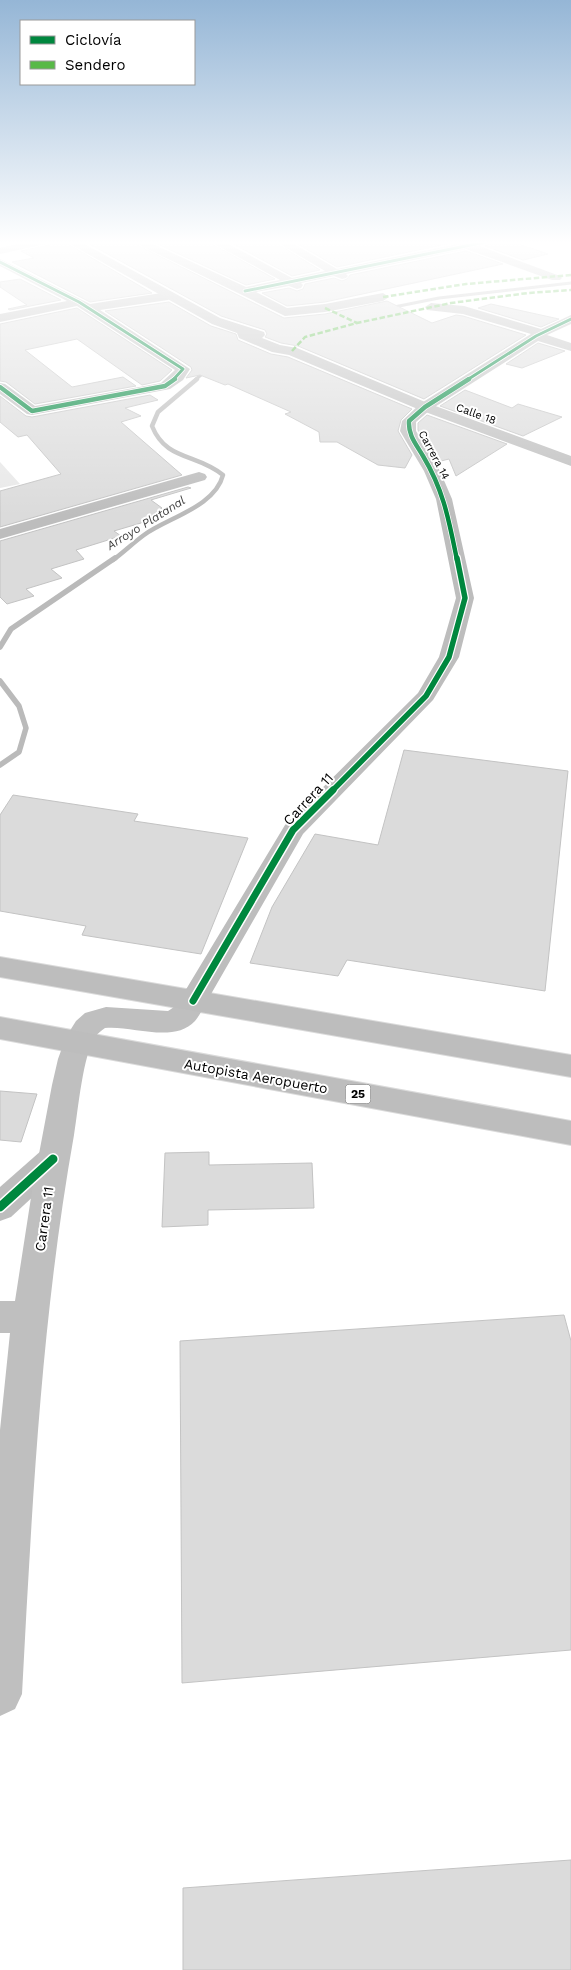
<svg xmlns="http://www.w3.org/2000/svg" width="571" height="1970" viewBox="0 0 571 1970" font-family="'Work Sans',sans-serif">
<rect width="100%" height="100%" fill="#fff"/>
<!-- green -->
<polygon fill="#e8e8e8" points="0,462 20,484 0,488"/>
<g fill="none" stroke-linecap="round" stroke-linejoin="round">
<!-- stream-far2 -->
<g stroke="#bababa" stroke-width="3">
<polyline points="389,308 439,298 571,283"/>
<polyline points="195,380 207,370"/>
</g>
<!-- stream-far1 -->
<path stroke="#bababa" stroke-width="4.5" d="M113 560C124 552 133 543 144 535 167 518 215 507 223 475 196 453 166 461 152 426L158 412 197 379"/>
<!-- stream -->
<g stroke="#bababa" stroke-width="5.5">
<polyline points="0,647 11,629 115,558"/>
<polyline points="0,681 19,706 26,728 19,752 0,765"/>
</g>
</g>
<!-- building -->
<g fill="#dbdbdb" stroke="#c3c3c3">
<polygon points="57,240 61,240 152,293 90,302 12,262 34,258 21,251 54,244"/>
<polygon points="82,240 127,240 284,318 325,314 387,301 432,323 456,315 463,316 526,335 424,399 298,346 281,343 265,337 267,334 265,330 221,316"/>
<polygon points="149,240 205,240 275,279 246,285"/>
<polygon points="226,240 271,240 320,270 292,276"/>
<polygon points="291,240 466,240 337,267"/>
<polygon points="502,240 507,240 548,254 523,260 485,246"/>
<polygon points="466,251 503,264 325,302 287,306 262,293 289,288 297,291 303,289 305,284 334,278 342,281 347,279 350,275"/>
<polygon points="20,279 61,300 10,310 8,309 27,305 0,287 0,282"/>
<polygon points="169,302 211,326 236,334 238,340 271,354 288,357 412,409 401,420 398,431 412,455 405,468 378,465 337,442 320,442 319,432 285,414 291,412 228,384 225,385 200,375 186,378 192,370 191,367 105,311"/>
<polygon points="491,304 559,319 541,327 478,308"/>
<polygon points="77,308 172,370 160,381 142,385 77,339 25,350 72,387 123,377 136,386 35,404 6,382 0,381 0,324"/>
<polygon points="538,343 565,351 522,368 506,364"/>
<polygon points="465,390 512,408 518,404 562,417 523,436 440,406"/>
<polygon points="150,395 158,400 125,408 141,416 121,422 182,475 0,527 0,491 61,474 27,435 18,437 0,422 0,396 26,416 32,417"/>
<polygon points="427,415 507,444 456,476 449,459 441,461 433,455 418,430 418,423"/>
<polygon points="188,487 191,488 151,500 162,508 141,523 114,531 121,536 76,550 84,559 51,569 62,578 26,589 34,596 7,604 0,597 0,541"/>
<polygon points="404,750 568,771 545,991 347,960 338,976 250,963 272,907 315,834 378,845"/>
<polygon points="13,795 138,814 134,821 248,838 201,954 82,935 86,926 0,911 0,815"/>
<polygon points="0,1091 37,1094 21,1142 0,1140"/>
<polygon points="209,1152 209,1165 312,1163 314,1208 208,1210 208,1225 162,1227 165,1153"/>
<polygon points="564,1315 571,1341 571,1650 182,1683 180,1341"/>
<polygon points="571,1860 571,1970 183,1970 183,1888"/>
</g>
<g fill="none" stroke-linecap="round" stroke-linejoin="round">
<defs>
<g id="trunk">
<polygon points="0,957 571,1055 571,1077 0,977"/>
<polygon points="0,1017 571,1121 571,1145 0,1039"/>
</g>
</defs>
<!-- trunk casing -->
<use href="#trunk" stroke="#dbdbdb" stroke-width="2"/>
<!-- minor -->
<g fill="#bdbdbd" fill-rule="evenodd">
<polygon points="129,240 144,240 246,287 280,280 207,240 221,240 292,278 325,271 273,240 287,240 337,269 477,240 500,240 479,246 560,276 562,278 560,280 552,280 466,249 346,274 348,276 346,278 342,279 334,276 301,283 303,285 301,288 297,289 289,286 256,292 287,308 325,304 383,293 389,297 383,301 325,312 285,316"/>
<polygon points="0,259 90,304 168,292 172,293 174,296 168,300 100,310 190,369 183,380 170,389 32,415 27,414 0,394 0,383 5,384 35,406 161,383 175,370 77,306 0,322 0,314 67,301 0,266"/>
<polygon points="431,303 464,306 541,329 571,315 571,324 547,335 571,343 571,351 538,341 430,410 416,422 416,431 440,471 452,499 474,598 459,657 433,700 303,834 203,1008 193,1011 183,1008 179,1001 285,825 418,693 439,657 456,598 436,499 424,471 400,431 402,421 420,404 531,334 463,314 427,310 425,307"/>
<polygon points="199,472 205,474 207,477 205,480 0,539 0,529"/>
<polygon points="53,1146 64,1150 69,1159 64,1168 11,1217 0,1221 0,1187 42,1150"/>
</g>
<!-- tertiary -->
<polygon fill="#bdbdbd" fill-rule="evenodd" points="34,240 55,240 54,242 0,254 0,248"/>
<!-- secondary -->
<g fill="#bfbfbf" fill-rule="evenodd">
<polygon points="63,240 77,240 220,318 264,332 265,335 262,338 280,345 297,348 430,404 571,456 571,466 420,410 289,355 272,352 239,338 237,333 212,324"/>
<path d="M193 991 203 994 207 1001C203 1008 200 1015 195 1021 174 1044 131 1025 105 1028 102 1030 98 1033 96 1036 83 1052 78 1112 74 1135 41 1320 32 1507 22 1694L15 1709 0 1716V1430L10 1333H0V1301H15L32 1191 52 1085 58 1059 66 1037 76 1021 85 1013 106 1007 168 1011C180 1005 179 995 193 991Z"/>
</g>
<!-- trunk -->
<use href="#trunk" fill="#bdbdbd" fill-rule="evenodd"/>
<!-- quiet -->
<g stroke="#58b947" stroke-width="2.5" stroke-dasharray="5.5 2.5" stroke-linecap="butt">
<polyline points="383,297 466,284 571,275"/>
<polyline points="325,308 357,323"/>
<polyline points="292,351 305,337 357,323 451,303 528,293 571,290"/>
</g>
<defs>
<g id="cycleway-far4">
<polyline points="0,262 79,302 183,369 173,380"/>
<polyline points="245,291 495,240"/>
<polyline points="467,380 536,336 571,319"/>
</g>
<g id="cycleway-far3">
<polyline points="0,387 32,411 165,386 175,379"/>
<path d="M457 560C449 521 444 491 423 456 416 444 408 435 409 421L425 407 469 379"/>
</g>
<polyline id="cycleway-far2" points="332,791 426,696 449,657 465,598 457,558"/>
<polyline id="cycleway-far1" points="193,1001 293,830 333,790"/>
<polyline id="cycleway" points="0,1207 53,1159"/>
</defs>
<!-- cycleway-far4 casing -->
<use href="#cycleway-far4" stroke="#fff" stroke-width="4.5"/>
<!-- cycleway-far3 casing -->
<use href="#cycleway-far3" stroke="#fff" stroke-width="6"/>
<!-- cycleway-far2 casing -->
<use href="#cycleway-far2" stroke="#fff" stroke-width="8"/>
<!-- cycleway-far1 casing -->
<use href="#cycleway-far1" stroke="#fff" stroke-width="10"/>
<!-- cycleway casing -->
<use href="#cycleway" stroke="#fff" stroke-width="12"/>
<!-- cycleway-far4 -->
<use href="#cycleway-far4" stroke="#00873e" stroke-width="3"/>
<!-- cycleway-far3 -->
<use href="#cycleway-far3" stroke="#00873e" stroke-width="4.5"/>
<!-- cycleway-far2 -->
<use href="#cycleway-far2" stroke="#00873e" stroke-width="5.5"/>
<!-- cycleway-far1 -->
<use href="#cycleway-far1" stroke="#00873e" stroke-width="7"/>
<!-- cycleway -->
<use href="#cycleway" stroke="#00873e" stroke-width="9"/>
</g>
<!-- sky -->
<linearGradient id="sky" x2="0" y2="1"><stop stop-color="#95b6d6"/><stop offset="0.47" stop-color="#fff"/><stop offset="1" stop-color="#fff" stop-opacity="0"/></linearGradient>
<rect width="571" height="516" fill="url(#sky)"/>
<g text-anchor="middle" dominant-baseline="central" stroke-width="4" stroke-linejoin="round" paint-order="stroke">
<!-- far-street labels -->
<g font-size="11" fill="#000" stroke="#fff">
<text transform="translate(476 414) rotate(20)">Calle 18</text>
<text transform="translate(434 455) rotate(62)">Carrera 14</text>
</g>
<!-- far-water labels -->
<g font-size="12" font-style="italic" fill="#3d3d3d" stroke="#fff">
<text transform="translate(146 523) rotate(-32)">Arroyo Platanal</text>
</g>
<!-- shield labels -->
<rect fill="#fff" stroke="#4c4c4c" stroke-width="1" x="345.5" y="1084.5" width="25" height="19" rx="4"/>
<g font-size="12" font-weight="bold" fill="#000">
<text x="358" y="1094">25</text>
</g>
<!-- street labels -->
<g font-size="14" fill="#000" stroke="#fff">
<text transform="translate(308 799) rotate(-47)">Carrera 11</text>
<text transform="translate(256 1076) rotate(10)">Autopista Aeropuerto</text>
<text transform="translate(44 1219) rotate(-82)">Carrera 11</text>
</g>
</g>
<!-- legend -->
<rect x="20" y="20" width="175" height="65" fill="#ffffff" stroke="#999999"/>
<rect x="30" y="36" width="25" height="8" fill="#00873e" stroke="#999999"/>
<text x="65" y="45" font-size="15" fill="#000000">Ciclovía</text>
<rect x="30" y="61" width="25" height="8" fill="#58b947" stroke="#999999"/>
<text x="65" y="70" font-size="15" fill="#000000">Sendero</text>
</svg>
